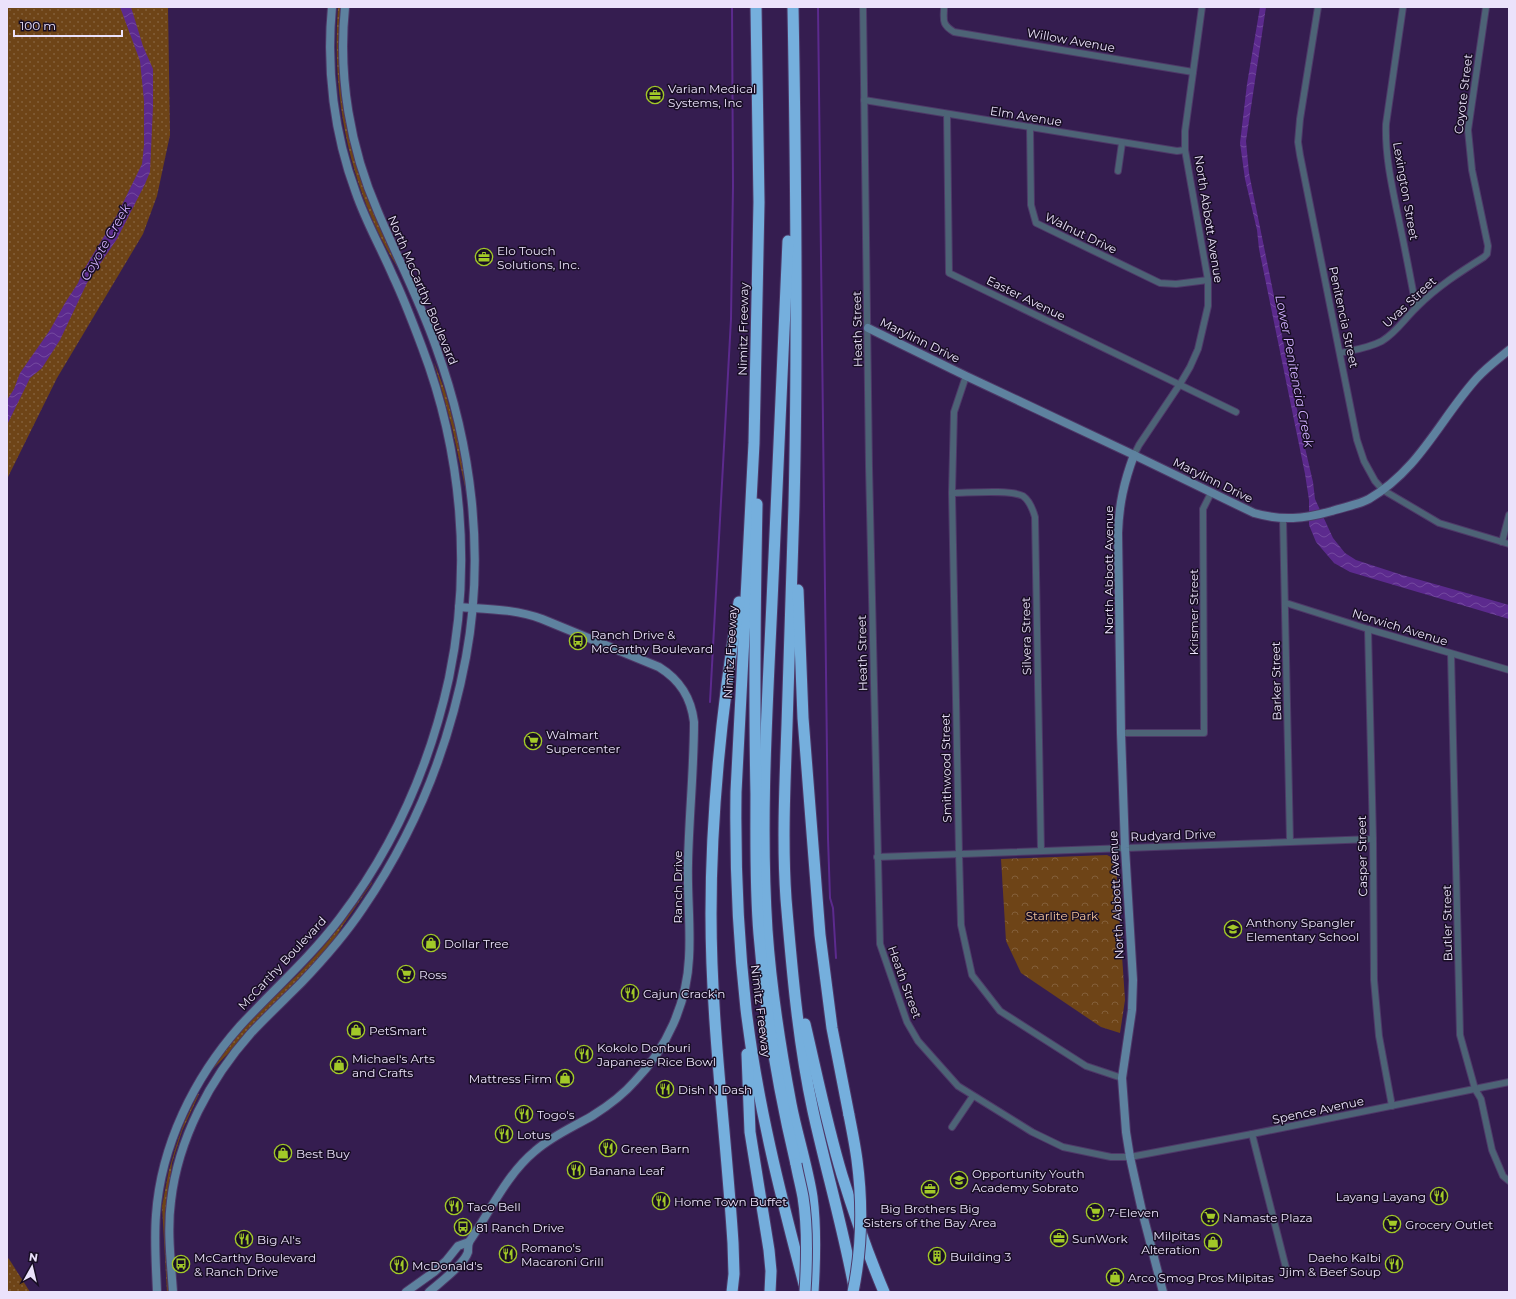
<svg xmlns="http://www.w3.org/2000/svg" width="1516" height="1299" viewBox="0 0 1516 1299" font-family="Montserrat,sans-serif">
<defs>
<pattern id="grass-dots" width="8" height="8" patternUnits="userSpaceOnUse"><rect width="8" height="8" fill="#6e4417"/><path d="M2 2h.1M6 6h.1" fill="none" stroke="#835f3a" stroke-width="1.8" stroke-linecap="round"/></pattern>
<pattern id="park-crowns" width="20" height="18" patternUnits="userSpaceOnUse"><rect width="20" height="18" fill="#6e4417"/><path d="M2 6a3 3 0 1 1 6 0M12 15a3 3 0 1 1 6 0" fill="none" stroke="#835f3a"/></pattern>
<pattern id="water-waves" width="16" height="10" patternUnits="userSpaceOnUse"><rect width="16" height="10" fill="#5c2a8e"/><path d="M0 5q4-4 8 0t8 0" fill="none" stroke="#74499f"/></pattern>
</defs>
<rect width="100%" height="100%" fill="#351d50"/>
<!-- grass -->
<g fill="url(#grass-dots)">
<polygon points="7,7 168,7 170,135 157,196 143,234 57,378 7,479"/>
<path d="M338 7H343L351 137 403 276C396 265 389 254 383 242 346 169 332 88 338 7Z"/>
<polygon points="434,362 445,391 465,464 471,520 472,562 471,590 469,505 452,427"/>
<path d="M372 882V883L343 925 333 942 317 962 213 1069C231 1034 274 999 302 970 328 943 351 913 372 882Z"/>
<polygon points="198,1094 199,1094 182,1131 172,1163 166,1222 166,1255 169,1292 167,1292 162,1206 169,1170 176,1146 184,1123"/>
<polygon points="7,1257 9,1259 30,1292 7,1292"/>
</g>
<!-- park -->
<polygon fill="url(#park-crowns)" points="1107,855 1113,858 1116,866 1125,1000 1120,1033 1101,1027 1021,973 1006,941 1001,859"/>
<!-- water -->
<g fill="url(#water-waves)">
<polygon points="120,7 131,7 143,46 153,69 153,107 150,172 145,184 117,239 87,283 60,340 42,368 30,378 7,425 7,400 14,389 20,373 50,330 65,303 78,283 83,271 117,215 142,164 144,145 144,101 140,61"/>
<polygon points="1260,7 1266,7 1246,141 1249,173 1303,439 1313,482 1315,499 1333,538 1345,553 1356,560 1399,574 1509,605 1509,619 1350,572 1334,563 1316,542 1309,525 1309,500 1305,474 1259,249 1257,230 1245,179 1240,143 1247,84"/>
</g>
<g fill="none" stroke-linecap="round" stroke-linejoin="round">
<!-- stream -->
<g stroke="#5c2a8e" stroke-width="2">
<polyline points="818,7 828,838 830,898 833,908 836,958"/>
<polyline points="710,702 731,319 733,186 732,7"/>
</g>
<defs>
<g id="street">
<polyline points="863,7 869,467 880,944 907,1022 918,1041 958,1086 1032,1132 1063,1147 1111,1157 1130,1157 1252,1134 1509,1082"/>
<path d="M944 7C944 20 941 24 954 32L1193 72"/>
<polyline points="1318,7 1300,119 1298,142 1300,155 1357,440 1364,461 1375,481 1383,490 1439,523 1509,544"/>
<path d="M1403 7 1386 124C1385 153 1391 182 1397 211 1404 243 1410 275 1416 307"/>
<polyline points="864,100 1177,151 1185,150"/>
<polyline points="947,114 949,273 1236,412"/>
<polyline points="1030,127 1031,205 1036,223 1160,283 1176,284 1208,280"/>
<polyline points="1118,171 1122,143"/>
<path d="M1340 353C1354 350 1369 348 1382 341 1397 332 1405 318 1417 307 1437 287 1460 272 1484 257L1487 254 1488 246 1472 170 1468 130 1486 7"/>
<polyline points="966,376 954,412 952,493 959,854 961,925 972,975 1000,1011 1086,1066 1122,1078"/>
<polyline points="1134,455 1139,445 1180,384 1190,367 1198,349 1208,306 1208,280 1185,150 1185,131 1202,7"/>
<path d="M952 493C969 493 1009 489 1023 496 1030 501 1033 510 1035 517L1041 851"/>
<polyline points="1283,519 1290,842"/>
<polyline points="1502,542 1509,515"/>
<polyline points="1286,603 1368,629 1509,670"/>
<polyline points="1368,629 1373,839 1374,980 1379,1036 1392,1106"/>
<polyline points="1451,654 1460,1035 1475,1089 1481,1099 1492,1150 1503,1176 1509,1181"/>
<polyline points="1121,733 1204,733 1203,509 1211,493"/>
<polyline points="877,857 1373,839"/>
<polyline points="952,1127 973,1096"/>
<polyline points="1252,1134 1286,1268"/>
</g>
<g id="secondary">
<path d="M868 328 966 376 1134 455 1254 513C1282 521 1304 519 1332 511 1343 507 1358 505 1369 499 1420 469 1440 419 1477 378 1487 367 1498 359 1509 350"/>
<path d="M1134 455C1124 482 1119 504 1118 533L1121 733 1125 848 1133 980 1132 1010 1122 1078 1126 1132 1130 1157 1142 1211 1163 1292"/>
<path d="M157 1292C156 1266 154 1241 156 1215 161 1145 194 1078 240 1026 273 990 310 958 340 918 393 848 430 765 449 678 472 568 462 452 422 347 413 323 404 299 393 276 381 248 366 222 356 193 334 134 326 69 332 7"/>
<path d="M173 1292C171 1262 167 1231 171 1201 178 1139 210 1079 251 1033 267 1016 284 1000 301 983 323 960 345 935 363 908 415 832 449 748 466 657 485 554 472 446 436 347 420 301 397 257 378 212 350 148 338 77 345 7"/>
<polyline points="406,1292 434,1272 446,1261 458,1246 469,1242"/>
<path d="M429 1292C439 1283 464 1265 468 1252 468 1249 468 1245 469 1242 490 1212 506 1175 535 1151 552 1136 573 1127 592 1116 608 1106 623 1095 635 1081 667 1048 687 1003 689 958 691 926 687 894 688 863 689 816 694 769 694 722 691 697 680 680 659 667L542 619C516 609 487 609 459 607"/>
</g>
<g id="highway">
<path d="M756 7 759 202 754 443 736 792C735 864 738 937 746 1009 757 1102 780 1193 804 1284"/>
<path d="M793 7C796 173 798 339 794 505 792 578 789 652 787 725 785 783 782 842 786 899 792 970 798 1042 813 1111 826 1170 843 1228 854 1287"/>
<path d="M788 241C783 362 777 482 772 602 767 711 760 821 767 930 771 988 780 1046 791 1104 797 1135 807 1165 812 1197 816 1228 815 1260 813 1292"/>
<path d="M757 504C755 601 754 698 756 794 756 841 755 887 759 934 765 1012 778 1088 796 1164"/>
<polyline points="798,590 803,718 820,935 832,1028 849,1115"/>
<path d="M805 1024C817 1075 827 1125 842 1175 854 1214 868 1254 884 1292"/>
<polyline points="747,1054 750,1132 769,1250 771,1271 770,1292"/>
<path d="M732 1292 734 1274 733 1243C726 1133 711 1024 711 914 711 810 722 706 739 602"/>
</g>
</defs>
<!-- street casing -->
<use href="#street" stroke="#4e3968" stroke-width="8"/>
<!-- secondary casing -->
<use href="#secondary" stroke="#4e3968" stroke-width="10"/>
<!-- highway casing -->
<use href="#highway" stroke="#4e3968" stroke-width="13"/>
<!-- street -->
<use href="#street" stroke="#4d6376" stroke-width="6"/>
<!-- secondary -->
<use href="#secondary" stroke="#5e829f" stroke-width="8"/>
<!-- highway -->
<use href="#highway" stroke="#75afdd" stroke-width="11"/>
<defs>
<g id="highway-bridge">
<path d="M849 1115C852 1130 855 1145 857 1160 863 1205 862 1248 853 1292"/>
<path d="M796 1164C798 1175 801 1186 803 1197 808 1228 807 1261 805 1292"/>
</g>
</defs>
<!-- highway-bridge casing -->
<use href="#highway-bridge" stroke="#4e3968" stroke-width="13" stroke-linecap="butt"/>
<!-- highway-bridge -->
<use href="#highway-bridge" stroke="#75afdd" stroke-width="11"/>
</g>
<!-- icons -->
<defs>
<symbol id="office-ring" viewBox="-11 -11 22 22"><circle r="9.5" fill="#180e24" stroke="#a2c928" stroke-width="1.5"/><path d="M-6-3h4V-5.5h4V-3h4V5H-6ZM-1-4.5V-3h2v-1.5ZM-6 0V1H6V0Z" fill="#a2c928"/></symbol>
<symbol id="bus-ring" viewBox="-11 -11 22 22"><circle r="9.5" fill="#180e24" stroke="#a2c928" stroke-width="1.5"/><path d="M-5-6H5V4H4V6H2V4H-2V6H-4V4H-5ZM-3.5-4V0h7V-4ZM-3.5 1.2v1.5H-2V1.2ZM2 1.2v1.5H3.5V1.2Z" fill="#a2c928"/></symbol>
<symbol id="supermarket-ring" viewBox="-11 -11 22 22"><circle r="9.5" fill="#180e24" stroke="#a2c928" stroke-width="1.5"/><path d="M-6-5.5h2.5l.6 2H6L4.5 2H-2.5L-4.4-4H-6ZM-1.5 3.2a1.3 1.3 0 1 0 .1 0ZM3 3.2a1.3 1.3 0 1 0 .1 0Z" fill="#a2c928"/></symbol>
<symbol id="school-ring" viewBox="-11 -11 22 22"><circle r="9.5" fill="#180e24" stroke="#a2c928" stroke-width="1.5"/><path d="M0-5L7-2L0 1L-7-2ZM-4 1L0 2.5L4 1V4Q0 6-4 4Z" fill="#a2c928"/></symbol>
<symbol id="shop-ring" viewBox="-11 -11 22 22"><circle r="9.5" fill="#180e24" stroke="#a2c928" stroke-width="1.5"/><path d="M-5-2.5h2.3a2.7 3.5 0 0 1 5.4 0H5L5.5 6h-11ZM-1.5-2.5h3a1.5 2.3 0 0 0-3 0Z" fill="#a2c928"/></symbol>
<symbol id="restaurant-ring" viewBox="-11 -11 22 22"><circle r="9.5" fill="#180e24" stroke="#a2c928" stroke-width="1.5"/><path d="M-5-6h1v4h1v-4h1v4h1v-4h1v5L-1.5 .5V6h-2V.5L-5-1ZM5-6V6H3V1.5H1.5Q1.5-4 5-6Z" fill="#a2c928"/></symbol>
<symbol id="building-ring" viewBox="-11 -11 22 22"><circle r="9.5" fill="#180e24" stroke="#a2c928" stroke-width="1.5"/><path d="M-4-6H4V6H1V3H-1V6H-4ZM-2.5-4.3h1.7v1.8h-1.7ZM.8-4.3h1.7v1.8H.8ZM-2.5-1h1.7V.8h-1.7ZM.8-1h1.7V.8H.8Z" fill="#a2c928"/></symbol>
</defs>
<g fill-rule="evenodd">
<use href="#office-ring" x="645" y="85" width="20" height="20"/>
<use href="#office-ring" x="474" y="247" width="20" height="20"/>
<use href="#bus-ring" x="568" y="631" width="20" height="20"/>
<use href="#supermarket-ring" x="523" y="731" width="20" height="20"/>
<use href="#school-ring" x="1223" y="919" width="20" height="20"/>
<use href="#shop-ring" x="421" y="933" width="20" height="20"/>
<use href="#supermarket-ring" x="396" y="964" width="20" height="20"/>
<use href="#restaurant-ring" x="620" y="983" width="20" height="20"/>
<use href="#shop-ring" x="346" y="1020" width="20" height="20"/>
<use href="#restaurant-ring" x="574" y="1044" width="20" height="20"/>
<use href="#shop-ring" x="329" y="1055" width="20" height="20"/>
<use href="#shop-ring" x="555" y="1068" width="20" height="20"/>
<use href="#restaurant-ring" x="655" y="1079" width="20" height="20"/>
<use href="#restaurant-ring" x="514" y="1104" width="20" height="20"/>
<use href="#restaurant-ring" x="494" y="1124" width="20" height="20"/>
<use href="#restaurant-ring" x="598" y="1138" width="20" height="20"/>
<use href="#shop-ring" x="273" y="1143" width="20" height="20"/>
<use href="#restaurant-ring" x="566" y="1160" width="20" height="20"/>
<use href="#school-ring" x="949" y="1170" width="20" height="20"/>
<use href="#office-ring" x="920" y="1179" width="20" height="20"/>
<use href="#restaurant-ring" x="1429" y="1186" width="20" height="20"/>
<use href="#restaurant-ring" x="651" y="1191" width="20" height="20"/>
<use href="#restaurant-ring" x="444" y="1196" width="20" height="20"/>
<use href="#supermarket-ring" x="1085" y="1202" width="20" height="20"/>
<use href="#supermarket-ring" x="1200" y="1207" width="20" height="20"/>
<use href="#supermarket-ring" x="1382" y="1214" width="20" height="20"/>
<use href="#bus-ring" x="453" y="1217" width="20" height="20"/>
<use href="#office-ring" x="1049" y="1228" width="20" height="20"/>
<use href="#restaurant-ring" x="234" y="1229" width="20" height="20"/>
<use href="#shop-ring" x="1203" y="1232" width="20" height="20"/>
<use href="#restaurant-ring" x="498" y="1244" width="20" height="20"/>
<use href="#building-ring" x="927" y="1246" width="20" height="20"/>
<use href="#bus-ring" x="171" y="1254" width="20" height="20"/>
<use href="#restaurant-ring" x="1384" y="1254" width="20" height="20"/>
<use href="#restaurant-ring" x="389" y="1255" width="20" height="20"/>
<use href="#shop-ring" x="1105" y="1267" width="20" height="20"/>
</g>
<g text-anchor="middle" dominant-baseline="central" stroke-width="3" stroke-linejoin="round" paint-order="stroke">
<!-- street labels -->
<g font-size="12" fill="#ebe2fb" stroke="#180e24">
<text transform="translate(1071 40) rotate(10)">Willow Avenue</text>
<text transform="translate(1463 94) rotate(-83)">Coyote Street</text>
<text transform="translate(1026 116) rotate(9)">Elm Avenue</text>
<text transform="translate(1406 191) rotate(80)">Lexington Street</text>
<text transform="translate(1209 219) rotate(81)">North Abbott Avenue</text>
<text transform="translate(1081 233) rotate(26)">Walnut Drive</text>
<text transform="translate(423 290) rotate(67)">North McCarthy Boulevard</text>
<text transform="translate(1026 298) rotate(26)">Easter Avenue</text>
<text transform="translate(1409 302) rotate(-43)">Uvas Street</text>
<text transform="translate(1344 317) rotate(78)">Penitencia Street</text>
<text transform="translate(743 329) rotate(-89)">Nimitz Freeway</text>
<text transform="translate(857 329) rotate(-91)">Heath Street</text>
<text transform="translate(920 340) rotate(26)">Marylinn Drive</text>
<text transform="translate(1213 480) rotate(26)">Marylinn Drive</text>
<text transform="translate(1108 570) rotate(-90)">North Abbott Avenue</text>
<text transform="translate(1193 612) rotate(-90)">Krismer Street</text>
<text transform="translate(1400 627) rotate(17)">Norwich Avenue</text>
<text transform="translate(1026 636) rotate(-91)">Silvera Street</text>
<text transform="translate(730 652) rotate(-87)">Nimitz Freeway</text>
<text transform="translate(862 653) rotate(-91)">Heath Street</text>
<text transform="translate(1276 681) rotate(-91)">Barker Street</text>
<text transform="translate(946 768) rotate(-91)">Smithwood Street</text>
<text transform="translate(1173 835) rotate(-2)">Rudyard Drive</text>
<text transform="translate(1362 856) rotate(-91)">Casper Street</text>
<text transform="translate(677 887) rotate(-90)">Ranch Drive</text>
<text transform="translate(1116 895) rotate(-93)">North Abbott Avenue</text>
<text transform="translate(1447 923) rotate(-91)">Butler Street</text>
<text transform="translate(282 963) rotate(-47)">McCarthy Boulevard</text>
<text transform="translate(905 982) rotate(70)">Heath Street</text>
<text transform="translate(761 1011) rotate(83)">Nimitz Freeway</text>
<text transform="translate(1318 1110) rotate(-12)">Spence Avenue</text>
</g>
<!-- poi labels -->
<g font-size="12" fill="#ebe2fb" stroke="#180e24" text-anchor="start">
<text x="668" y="88">Varian Medical<tspan x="668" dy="14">Systems, Inc</tspan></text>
<text x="497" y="250">Elo Touch<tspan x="497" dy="14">Solutions, Inc.</tspan></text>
<text x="591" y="634">Ranch Drive &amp;<tspan x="591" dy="14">McCarthy Boulevard</tspan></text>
<text x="546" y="734">Walmart<tspan x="546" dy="14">Supercenter</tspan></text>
<text x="1246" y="922">Anthony Spangler<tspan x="1246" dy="14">Elementary School</tspan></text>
<text x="444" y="943">Dollar Tree</text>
<text x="419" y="974">Ross</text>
<text x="643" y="993">Cajun Crack'n</text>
<text x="369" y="1030">PetSmart</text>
<text x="597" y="1047">Kokolo Donburi<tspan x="597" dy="14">Japanese Rice Bowl</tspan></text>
<text x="352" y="1058">Michael's Arts<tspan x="352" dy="14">and Crafts</tspan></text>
<text x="552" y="1078" text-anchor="end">Mattress Firm</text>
<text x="678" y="1089">Dish N Dash</text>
<text x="537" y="1114">Togo's</text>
<text x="517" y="1134">Lotus</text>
<text x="621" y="1148">Green Barn</text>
<text x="296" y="1153">Best Buy</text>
<text x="589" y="1170">Banana Leaf</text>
<text x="972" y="1173">Opportunity Youth<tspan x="972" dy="14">Academy Sobrato</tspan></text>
<text x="1426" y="1196" text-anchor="end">Layang Layang</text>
<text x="674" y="1201">Home Town Buffet</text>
<text x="467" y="1206">Taco Bell</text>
<text x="930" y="1208" text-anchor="middle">Big Brothers Big<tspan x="930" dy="14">Sisters of the Bay Area</tspan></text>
<text x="1108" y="1212">7-Eleven</text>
<text x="1223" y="1217">Namaste Plaza</text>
<text x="1405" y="1224">Grocery Outlet</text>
<text x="476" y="1227">81 Ranch Drive</text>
<text x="1200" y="1235" text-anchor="end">Milpitas<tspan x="1200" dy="14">Alteration</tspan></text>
<text x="1072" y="1238">SunWork</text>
<text x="257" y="1239">Big Al's</text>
<text x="521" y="1247">Romano's<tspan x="521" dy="14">Macaroni Grill</tspan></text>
<text x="950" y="1256">Building 3</text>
<text x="194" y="1257">McCarthy Boulevard<tspan x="194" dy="14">&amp; Ranch Drive</tspan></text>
<text x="1381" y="1257" text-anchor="end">Daeho Kalbi<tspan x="1381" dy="14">Jjim &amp; Beef Soup</tspan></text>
<text x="412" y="1265">McDonald's</text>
<text x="1128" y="1277">Arco Smog Pros Milpitas</text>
</g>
<!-- park labels -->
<g font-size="12" fill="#f1c39a" stroke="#180e24">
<text x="1062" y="915">Starlite Park</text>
</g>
<!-- water labels -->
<g font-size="13" font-style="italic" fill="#cfaffd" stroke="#180e24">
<text transform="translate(105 242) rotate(-60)">Coyote Creek</text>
<text transform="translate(1295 371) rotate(79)">Lower Penitencia Creek</text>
</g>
</g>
<!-- border -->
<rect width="1516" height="1299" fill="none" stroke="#ebe2fb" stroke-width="16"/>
<!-- north arrow -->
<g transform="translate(32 1267) rotate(8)" stroke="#180e24" stroke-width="3" paint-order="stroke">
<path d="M0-3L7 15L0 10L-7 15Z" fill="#ebe2fb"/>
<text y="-6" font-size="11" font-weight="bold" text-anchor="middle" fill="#ebe2fb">N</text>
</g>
<!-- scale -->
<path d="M14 30v6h108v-6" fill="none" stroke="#ebe2fb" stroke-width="2"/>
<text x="20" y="30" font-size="12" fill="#ebe2fb" stroke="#180e24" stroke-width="3" paint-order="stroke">100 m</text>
</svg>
